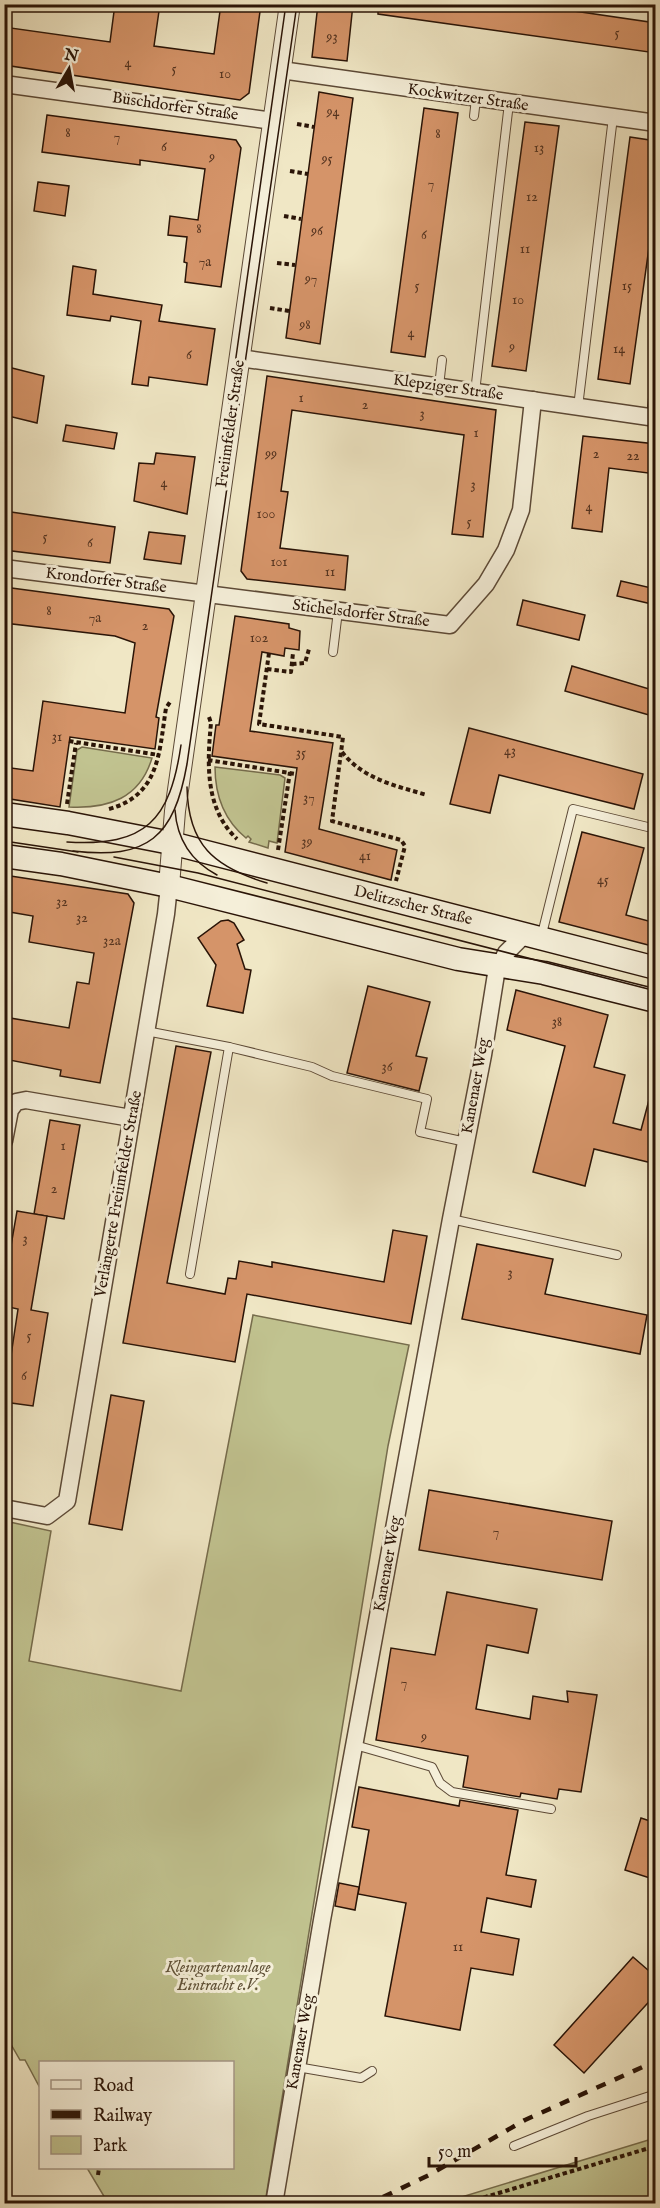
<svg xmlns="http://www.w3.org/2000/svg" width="660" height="2208" viewBox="0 0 660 2208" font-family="'IM FELL English',serif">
<rect width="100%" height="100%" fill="#f0e7c5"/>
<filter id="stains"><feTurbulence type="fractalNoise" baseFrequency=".00333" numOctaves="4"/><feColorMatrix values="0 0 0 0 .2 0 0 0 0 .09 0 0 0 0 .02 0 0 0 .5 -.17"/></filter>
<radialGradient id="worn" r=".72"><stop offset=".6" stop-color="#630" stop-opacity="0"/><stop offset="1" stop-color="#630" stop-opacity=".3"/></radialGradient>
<!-- green -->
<g fill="#c1c390" stroke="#766c4c" stroke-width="1.5">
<path d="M82 747 152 758C140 798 109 809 69 807L77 750Z"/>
<path d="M215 767 280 775 285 778 277 843 269 841 268 848 249 842 251 839 248 836 246 838C224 820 215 795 215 767Z"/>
<polygon points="253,1315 409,1345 388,1446 265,2203 108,2203 87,2168 232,2168 232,2062 40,2062 40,2088 25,2060 20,2060 5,2034 5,1521 51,1531 29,1661 181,1691"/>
<polygon points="655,2138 655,2203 442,2203"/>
</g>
<!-- building -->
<g fill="#d59469" stroke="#2a1407" stroke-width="1.5">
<polygon points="115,4 160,4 154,46 214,54 221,4 261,4 249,93 240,100 4,65 4,27 110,42"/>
<polygon points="318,4 353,4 347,61 312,57"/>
<polygon points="378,4 526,4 656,23 656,53 378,14"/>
<polygon points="319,92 353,98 320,344 286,338"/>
<polygon points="424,108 458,113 425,357 391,352"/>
<polygon points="47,115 236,140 241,148 221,287 185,282 187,263 184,262 187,237 168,235 170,216 198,220 205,169 140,160 140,165 42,152"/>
<polygon points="525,122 559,126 526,371 492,366"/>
<polygon points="630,137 656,141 656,197 630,384 598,379"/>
<polygon points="38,182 69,186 65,216 34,211"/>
<polygon points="73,266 96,270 93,294 162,305 159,321 215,329 207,385 149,377 148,386 132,384 141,321 111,316 110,321 67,315"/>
<polygon points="4,366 44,376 37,423 4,415"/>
<polygon points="267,376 496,410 483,537 452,534 464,435 292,410 281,491 288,492 280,548 348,556 345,590 247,579 241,571"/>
<polygon points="66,425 117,433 114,449 63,441"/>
<polygon points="583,436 656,444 656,474 609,468 602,532 572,528"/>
<polygon points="156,453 195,457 187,514 134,501 139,463 154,464"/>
<polygon points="4,511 115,527 110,563 4,550"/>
<polygon points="149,532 185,536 181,564 144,559"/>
<polygon points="621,581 656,589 656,605 617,596"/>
<polygon points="4,587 169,609 174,616 156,717 159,718 155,749 70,737 60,807 4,798 4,767 33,771 43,701 125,713 135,643 115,636 4,623"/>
<polygon points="523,600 585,615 579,640 517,625"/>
<polygon points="235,616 289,624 289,628 300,631 299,650 285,648 284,656 262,652 250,731 333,743 319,829 397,850 391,880 285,852 297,768 212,756 216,725 219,725"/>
<polygon points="572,666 656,691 656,717 565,691"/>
<polygon points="469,728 643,774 634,809 499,775 490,813 450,804"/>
<polygon points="582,832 644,848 626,915 656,923 656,947 559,922"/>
<polygon points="4,875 128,894 134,903 100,1083 60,1076 61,1070 4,1059 4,1017 69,1028 77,982 89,984 94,953 29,942 33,916 4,911"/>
<polygon points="228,920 234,923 244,940 237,944 245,969 251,970 243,1013 207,1006 216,965 198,938 221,921"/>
<polygon points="368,986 430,1002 416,1056 427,1058 419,1091 347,1073"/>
<polygon points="516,990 608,1015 594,1067 625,1075 613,1123 641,1130 650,1096 656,1097 656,1164 594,1149 585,1186 533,1172 565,1046 507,1030"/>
<polygon points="176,1046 211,1052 167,1283 225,1294 228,1278 236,1279 239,1261 272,1267 272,1262 384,1282 393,1230 427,1236 411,1324 247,1294 235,1362 123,1343"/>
<polygon points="50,1120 80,1125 64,1219 34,1214"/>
<polygon points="17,1211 47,1216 31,1310 48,1313 33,1406 4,1402 18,1309 4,1306 4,1286"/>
<polygon points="477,1244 553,1259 545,1294 647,1315 640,1354 462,1319"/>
<polygon points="111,1395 144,1401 122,1530 89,1524"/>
<polygon points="429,1490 612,1521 602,1580 419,1550"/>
<polygon points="447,1592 537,1609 528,1653 487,1645 476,1709 530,1719 533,1696 568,1702 567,1691 597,1695 581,1792 559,1789 557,1799 521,1793 520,1797 463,1787 468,1756 376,1740 391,1648 435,1655"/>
<polygon points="359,1787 459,1806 460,1800 518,1810 506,1875 536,1880 531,1907 487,1898 481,1932 519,1939 513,1975 471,1968 460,2030 385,2016 406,1903 358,1894 369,1830 352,1827"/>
<polygon points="641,1818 656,1823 656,1880 625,1870"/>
<polygon points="339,1883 359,1887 355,1910 335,1906"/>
<polygon points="633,1957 656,1977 656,1994 584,2073 554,2045"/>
</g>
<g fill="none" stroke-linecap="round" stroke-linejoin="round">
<defs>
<g id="service">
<polyline points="474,116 476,99"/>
<polyline points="439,386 442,360"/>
<polyline points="475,392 509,103"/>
<polyline points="578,407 613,117"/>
<polyline points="651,417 654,389"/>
<polyline points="333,652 338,611"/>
<polyline points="541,938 573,809 656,829"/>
<polyline points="146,1031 229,1047 312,1067 332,1076 427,1099 420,1132 466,1142"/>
<polyline points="4,1096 16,1102"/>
<polyline points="451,1219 617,1255"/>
<polyline points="190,1274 229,1047"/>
<polyline points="355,1745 432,1767 440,1783 452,1792 551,1809"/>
<polyline points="297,2067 361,2078 372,2071"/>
<polyline points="514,2146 588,2116 656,2094"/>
</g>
<g id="minor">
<polyline points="281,70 656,123"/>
<polyline points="4,84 273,121"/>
<polyline points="240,358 656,418"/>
<polyline points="4,568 450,625 486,584 506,550 521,510 533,400"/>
<polyline points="4,1141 10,1110 16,1102 26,1100 131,1118"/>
<polyline points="4,1508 47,1516 67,1501 166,914 169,886"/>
<polyline points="274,2204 322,1920 451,1219 483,1055 496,974 506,953 525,934"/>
</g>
<polyline id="tertiary" points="169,886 175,811 290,4"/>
<g id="secondary">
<polyline points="4,814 68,823 171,843 656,968"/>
<polyline points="4,856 61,864 169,886 458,959 544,973 656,1001"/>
</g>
</defs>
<!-- service casing -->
<use href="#service" stroke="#5c4936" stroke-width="10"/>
<!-- minor casing -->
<use href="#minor" stroke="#5c4936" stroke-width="19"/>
<!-- tertiary casing -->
<use href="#tertiary" stroke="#5c4936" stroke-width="22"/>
<!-- secondary casing -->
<use href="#secondary" stroke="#2a1407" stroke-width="25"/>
<!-- path -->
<g stroke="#2a1407" stroke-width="4" stroke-dasharray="4.5 3" stroke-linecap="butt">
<polyline points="297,124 314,127"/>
<polyline points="290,171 308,174"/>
<polyline points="284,216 301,219"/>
<polyline points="277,263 295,265"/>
<polyline points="270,308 289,311"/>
<polyline points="269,653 259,724 343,737 332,821 401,840 405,846 396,881"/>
<polyline points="292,664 305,663 309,649"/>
<polyline points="267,669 291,672 293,653"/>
<path d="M209 717 211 723C207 764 205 809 237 839"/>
<polyline points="69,741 159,755"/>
<path d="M342 752C363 779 396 786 427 795"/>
<polyline points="208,760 296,774"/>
<polyline points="67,804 76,743"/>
<path d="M109 809C160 795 159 752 166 708L170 702"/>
<polyline points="278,850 290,772"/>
<polyline points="98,2175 99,2168"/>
<polyline points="462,2204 656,2146"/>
</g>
<!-- service -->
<use href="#service" stroke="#f5efd9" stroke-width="8"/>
<!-- minor -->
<use href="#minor" stroke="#f5efd9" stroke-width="16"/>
<!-- tertiary -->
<use href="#tertiary" stroke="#f5efd9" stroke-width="20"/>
<!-- secondary -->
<use href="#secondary" stroke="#f5efd9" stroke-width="22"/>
<!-- tram -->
<g stroke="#2a1407" stroke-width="1.5">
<polyline points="221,463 286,4"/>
<path d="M187 787C188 845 214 867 267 883"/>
<path d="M175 810C177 839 191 861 217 875"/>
<polyline points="4,841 78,852"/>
<path d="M67 842C146 847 170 820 181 745"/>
<path d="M73 851C148 860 174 837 187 764L297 4"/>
<polyline points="114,857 198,873 656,991"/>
</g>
<!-- rail -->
<polyline stroke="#2a1407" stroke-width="4.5" stroke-dasharray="10 10" stroke-linecap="butt" points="383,2197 429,2175 525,2120 656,2061"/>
</g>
<g text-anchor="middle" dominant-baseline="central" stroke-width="6" stroke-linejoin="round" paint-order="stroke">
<!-- number labels -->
<g font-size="14" fill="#553420">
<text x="617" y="33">5</text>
<text x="332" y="37">93</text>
<text x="128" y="63">4</text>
<text x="174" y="69">5</text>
<text x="225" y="74">10</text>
<text x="333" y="112">94</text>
<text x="68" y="133">8</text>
<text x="438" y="134">8</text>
<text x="117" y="137">7</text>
<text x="164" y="147">6</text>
<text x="539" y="148">13</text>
<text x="212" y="157">9</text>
<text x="327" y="159">95</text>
<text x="431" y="184">7</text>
<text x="532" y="197">12</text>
<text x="199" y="229">8</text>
<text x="317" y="231">96</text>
<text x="424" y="235">6</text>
<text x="525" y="249">11</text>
<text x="205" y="262">7a</text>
<text x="311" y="279">97</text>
<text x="417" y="286">5</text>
<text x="627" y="286">15</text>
<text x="518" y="300">10</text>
<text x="305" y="325">98</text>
<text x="411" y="333">4</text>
<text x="512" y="347">9</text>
<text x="619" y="349">14</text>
<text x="189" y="355">6</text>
<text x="301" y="398">1</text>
<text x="365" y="405">2</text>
<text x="422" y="414">3</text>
<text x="476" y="433">1</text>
<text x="271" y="454">99</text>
<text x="596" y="454">2</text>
<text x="633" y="456">22</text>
<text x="164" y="483">4</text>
<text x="473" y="485">3</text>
<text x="589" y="507">4</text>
<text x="266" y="514">100</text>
<text x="469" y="522">5</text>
<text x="45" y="537">5</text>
<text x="90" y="543">6</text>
<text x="279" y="562">101</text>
<text x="330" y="572">11</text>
<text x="49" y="611">8</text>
<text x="95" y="618">7a</text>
<text x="145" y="626">2</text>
<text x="259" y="638">102</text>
<text x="57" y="737">31</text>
<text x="510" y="751">43</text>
<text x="301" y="753">35</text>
<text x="309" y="798">37</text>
<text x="307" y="842">39</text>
<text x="365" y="856">41</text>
<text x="603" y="880">45</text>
<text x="62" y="902">32</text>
<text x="82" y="918">32</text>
<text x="112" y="941">32a</text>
<text x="557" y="1022">38</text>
<text x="387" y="1067">36</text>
<text x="63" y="1146">1</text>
<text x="54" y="1189">2</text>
<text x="25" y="1239">3</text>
<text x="510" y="1273">3</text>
<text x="29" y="1336">5</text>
<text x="24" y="1376">6</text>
<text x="496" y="1532">7</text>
<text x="404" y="1683">7</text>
<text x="424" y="1737">9</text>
<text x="458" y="1947">11</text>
</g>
<!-- street labels -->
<g font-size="16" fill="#2a1407" stroke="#f5efd9">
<text transform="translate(468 98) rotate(8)">Kockwitzer Straße</text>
<text transform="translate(175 107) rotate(8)">Büschdorfer Straße</text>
<text transform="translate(448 388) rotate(8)">Klepziger Straße</text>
<text transform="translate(231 424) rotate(-82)">Freiimfelder Straße</text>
<text transform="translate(106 581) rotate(7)">Krondorfer Straße</text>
<text transform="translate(361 614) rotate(7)">Stichelsdorfer Straße</text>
<text transform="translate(413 906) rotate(14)">Delitzscher Straße</text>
<text transform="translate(476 1086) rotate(-80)">Kanenaer Weg</text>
<text transform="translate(119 1194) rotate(-80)">Verlängerte Freiimfelder Straße</text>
<text transform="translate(388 1564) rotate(-80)">Kanenaer Weg</text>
<text transform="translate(301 2042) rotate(-80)">Kanenaer Weg</text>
</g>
<!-- park labels -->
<g font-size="16" font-style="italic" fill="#5f5137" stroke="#f5efd9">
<text x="218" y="1968">Kleingartenanlage<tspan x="218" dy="18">Eintracht e.V.</tspan></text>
</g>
</g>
<!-- margin -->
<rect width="660" height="2208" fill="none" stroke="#f0e7c5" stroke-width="24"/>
<rect x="6" y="6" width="648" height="2196" fill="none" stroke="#2a1407" stroke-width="3"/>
<rect x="12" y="12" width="636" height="2184" fill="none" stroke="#2a1407" stroke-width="1.5"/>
<!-- legend -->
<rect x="39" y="2061" width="195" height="108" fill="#f5efd9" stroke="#a49785" stroke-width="1.5"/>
<rect x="51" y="2080" width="30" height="9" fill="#f5efd9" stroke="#a49785" stroke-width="1.5"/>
<text x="93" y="2091" font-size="18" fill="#2a1407">Road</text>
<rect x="51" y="2110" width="30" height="9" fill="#2a1407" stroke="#a49785" stroke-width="1.5"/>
<text x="93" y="2121" font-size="18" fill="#2a1407">Railway</text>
<rect x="51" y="2136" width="30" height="18" fill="#c1c390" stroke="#a49785" stroke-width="1.5"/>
<text x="93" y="2151" font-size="18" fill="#2a1407">Park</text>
<!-- north arrow -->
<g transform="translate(69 69) rotate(10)" stroke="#f5efd9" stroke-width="4.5" paint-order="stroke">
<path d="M0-4.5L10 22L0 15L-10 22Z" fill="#2a1407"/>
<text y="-9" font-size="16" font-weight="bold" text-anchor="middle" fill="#2a1407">N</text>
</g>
<!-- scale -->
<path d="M429 2157v9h147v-9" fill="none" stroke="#2a1407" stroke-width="3"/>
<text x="438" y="2157" font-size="18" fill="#2a1407" stroke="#f5efd9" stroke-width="4.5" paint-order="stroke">50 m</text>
<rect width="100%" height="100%" filter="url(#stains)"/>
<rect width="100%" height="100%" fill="url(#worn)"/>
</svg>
